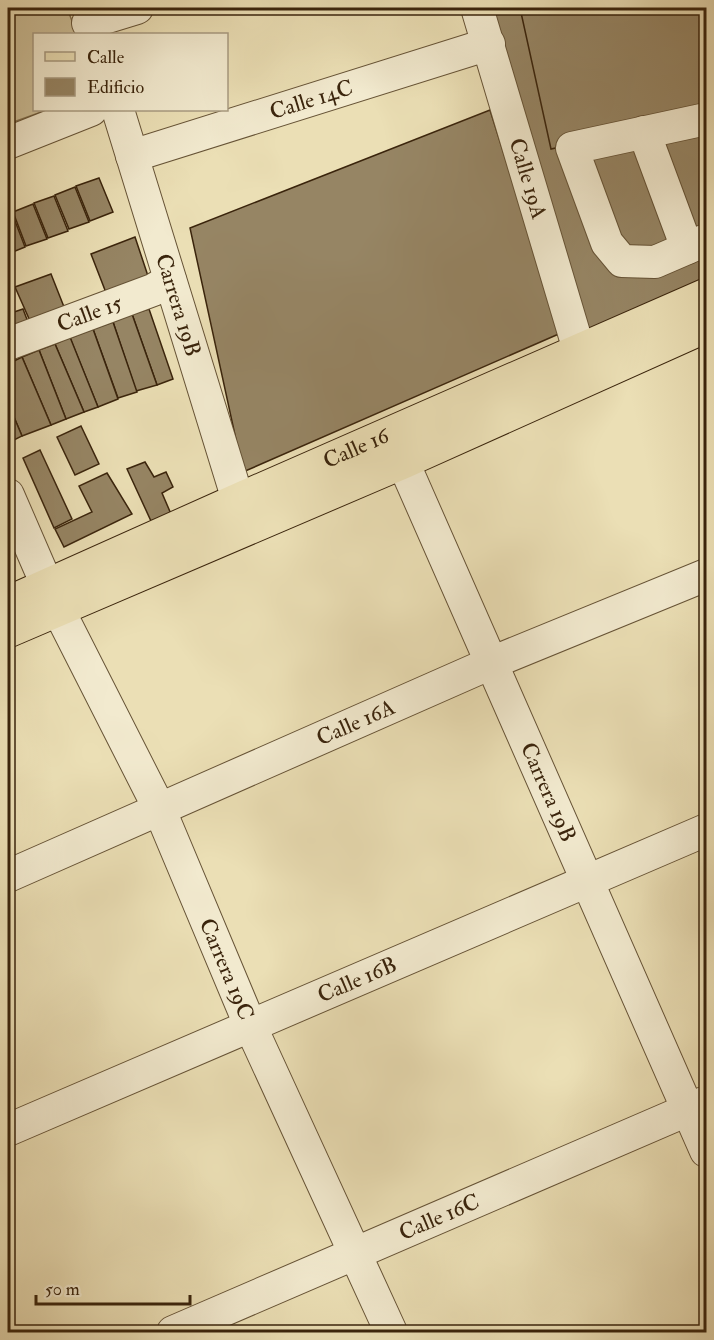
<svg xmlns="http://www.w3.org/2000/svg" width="714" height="1340" viewBox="0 0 714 1340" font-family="'IM FELL Double Pica',serif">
<rect width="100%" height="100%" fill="#ebdfb5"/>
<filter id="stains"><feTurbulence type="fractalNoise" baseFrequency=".00333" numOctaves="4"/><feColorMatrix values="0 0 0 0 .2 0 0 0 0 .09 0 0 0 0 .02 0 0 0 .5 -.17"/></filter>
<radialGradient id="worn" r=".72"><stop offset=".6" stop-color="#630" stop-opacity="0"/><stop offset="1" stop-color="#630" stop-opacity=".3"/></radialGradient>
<!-- park -->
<polygon fill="#cdbf98" stroke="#847252" stroke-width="1.5" points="8,8 67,8 77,34 34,34 34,110 47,110 8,124"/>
<!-- building -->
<g fill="#968564" stroke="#3a240c" stroke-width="1.5">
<polygon points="490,8 706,8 706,290 592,342"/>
<polygon points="520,8 706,8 706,114 551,149"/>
<polygon points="490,110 561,333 243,472 190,228"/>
<polygon points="99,178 113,212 90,221 76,186"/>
<polygon points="75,187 89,222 69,229 55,195"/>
<polygon points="54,196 68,231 48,238 34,203"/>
<polygon points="33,204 47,239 26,246 13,212"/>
<polygon points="12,213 25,247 8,254 8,214"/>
<polygon points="135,237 151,285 110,303 91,254"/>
<polygon points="51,274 68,317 34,330 15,287"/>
<polygon points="23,309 31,330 8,339 8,314"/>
<polygon points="149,309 173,379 157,385 132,314"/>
<polygon points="132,314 157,385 136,391 113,322"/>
<polygon points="113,322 137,392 118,398 93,329"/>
<polygon points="93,329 118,399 98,407 70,338"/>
<polygon points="70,337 98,407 84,412 55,344"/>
<polygon points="55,344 84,412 66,419 39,350"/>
<polygon points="39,350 66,419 51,425 22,357"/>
<polygon points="22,357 51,425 22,436 8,403 8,364"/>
<polygon points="8,403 22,436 8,443"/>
<polygon points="81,426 99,464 75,475 57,437"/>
<polygon points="40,450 72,519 54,528 23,458"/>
<polygon points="145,462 154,477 166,472 173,487 162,493 171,514 151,521 127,469"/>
<polygon points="107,473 132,514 64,547 55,529 92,512 79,486"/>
</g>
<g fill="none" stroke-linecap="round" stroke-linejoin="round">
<defs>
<g id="minor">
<path id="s1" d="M477 8 579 350"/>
<polyline points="88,23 137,8"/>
<path id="s2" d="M118 110 238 500"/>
<polyline points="706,119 572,148 607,243 622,261 655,262 706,240"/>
<polyline points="644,132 687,248"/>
<polyline points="8,143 91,110"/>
<path id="s3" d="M132 156 489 44"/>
<path id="s4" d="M8 344 153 290 170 280"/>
<path id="s5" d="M392 437 706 1151"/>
<polyline points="8,495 47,585"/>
<path id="s6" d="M58 609 159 808 250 1025 391 1332"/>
<path id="s7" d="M8 876 491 663 706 575"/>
<path id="s8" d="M8 1130 706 830"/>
<path id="s9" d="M173 1332 706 1102"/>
</g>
<g id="major">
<path id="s10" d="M8 603 238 500 706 295"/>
<polyline points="8,631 403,462 706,326"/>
</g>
</defs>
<!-- minor casing -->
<use href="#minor" stroke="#665336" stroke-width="34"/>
<!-- major casing -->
<use href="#major" stroke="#3a240c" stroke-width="35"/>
<!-- minor -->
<use href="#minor" stroke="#f2eacf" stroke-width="32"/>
<!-- major -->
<use href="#major" stroke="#ebdfb5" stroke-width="33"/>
</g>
<g text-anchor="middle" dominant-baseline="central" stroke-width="4.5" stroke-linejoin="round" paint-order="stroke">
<!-- street labels -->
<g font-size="22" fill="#3a240c" stroke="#f2eacf">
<text stroke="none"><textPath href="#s3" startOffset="188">Calle 14C</textPath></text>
<text stroke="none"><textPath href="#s1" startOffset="178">Calle 19A</textPath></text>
<text stroke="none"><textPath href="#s2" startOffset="204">Carrera 19B</textPath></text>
<text stroke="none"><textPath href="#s4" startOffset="87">Calle 15</textPath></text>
<text stroke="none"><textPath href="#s10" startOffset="381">Calle 16</textPath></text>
<text stroke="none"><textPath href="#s7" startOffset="380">Calle 16A</textPath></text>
<text stroke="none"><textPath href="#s5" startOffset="388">Carrera 19B</textPath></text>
<text stroke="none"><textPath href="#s6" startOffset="398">Carrera 19C</textPath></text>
<text stroke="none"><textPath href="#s8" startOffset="380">Calle 16B</textPath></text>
<text stroke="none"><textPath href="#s9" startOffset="290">Calle 16C</textPath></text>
</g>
</g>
<!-- margin -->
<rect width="714" height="1340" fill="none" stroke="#ebdfb5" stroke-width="30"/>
<rect x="9" y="9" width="696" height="1322" fill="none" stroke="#3a240c" stroke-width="3"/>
<rect x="15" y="15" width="684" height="1310" fill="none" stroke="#3a240c" stroke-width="1.5"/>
<!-- legend -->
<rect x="33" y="33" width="195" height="78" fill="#f2eacf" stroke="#a89b81" stroke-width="1.5"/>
<rect x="45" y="52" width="30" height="9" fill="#ebdfb5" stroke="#a89b81" stroke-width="1.5"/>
<text x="87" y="63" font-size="18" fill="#3a240c">Calle</text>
<rect x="45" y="78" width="30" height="18" fill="#968564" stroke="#a89b81" stroke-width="1.5"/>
<text x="87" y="93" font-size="18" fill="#3a240c">Edificio</text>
<!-- scale -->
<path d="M36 1295v9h154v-9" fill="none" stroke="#3a240c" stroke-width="3"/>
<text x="45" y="1295" font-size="18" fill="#3a240c" stroke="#f2eacf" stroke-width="4.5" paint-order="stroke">50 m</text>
<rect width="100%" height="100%" filter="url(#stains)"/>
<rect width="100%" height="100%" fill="url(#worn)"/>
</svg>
